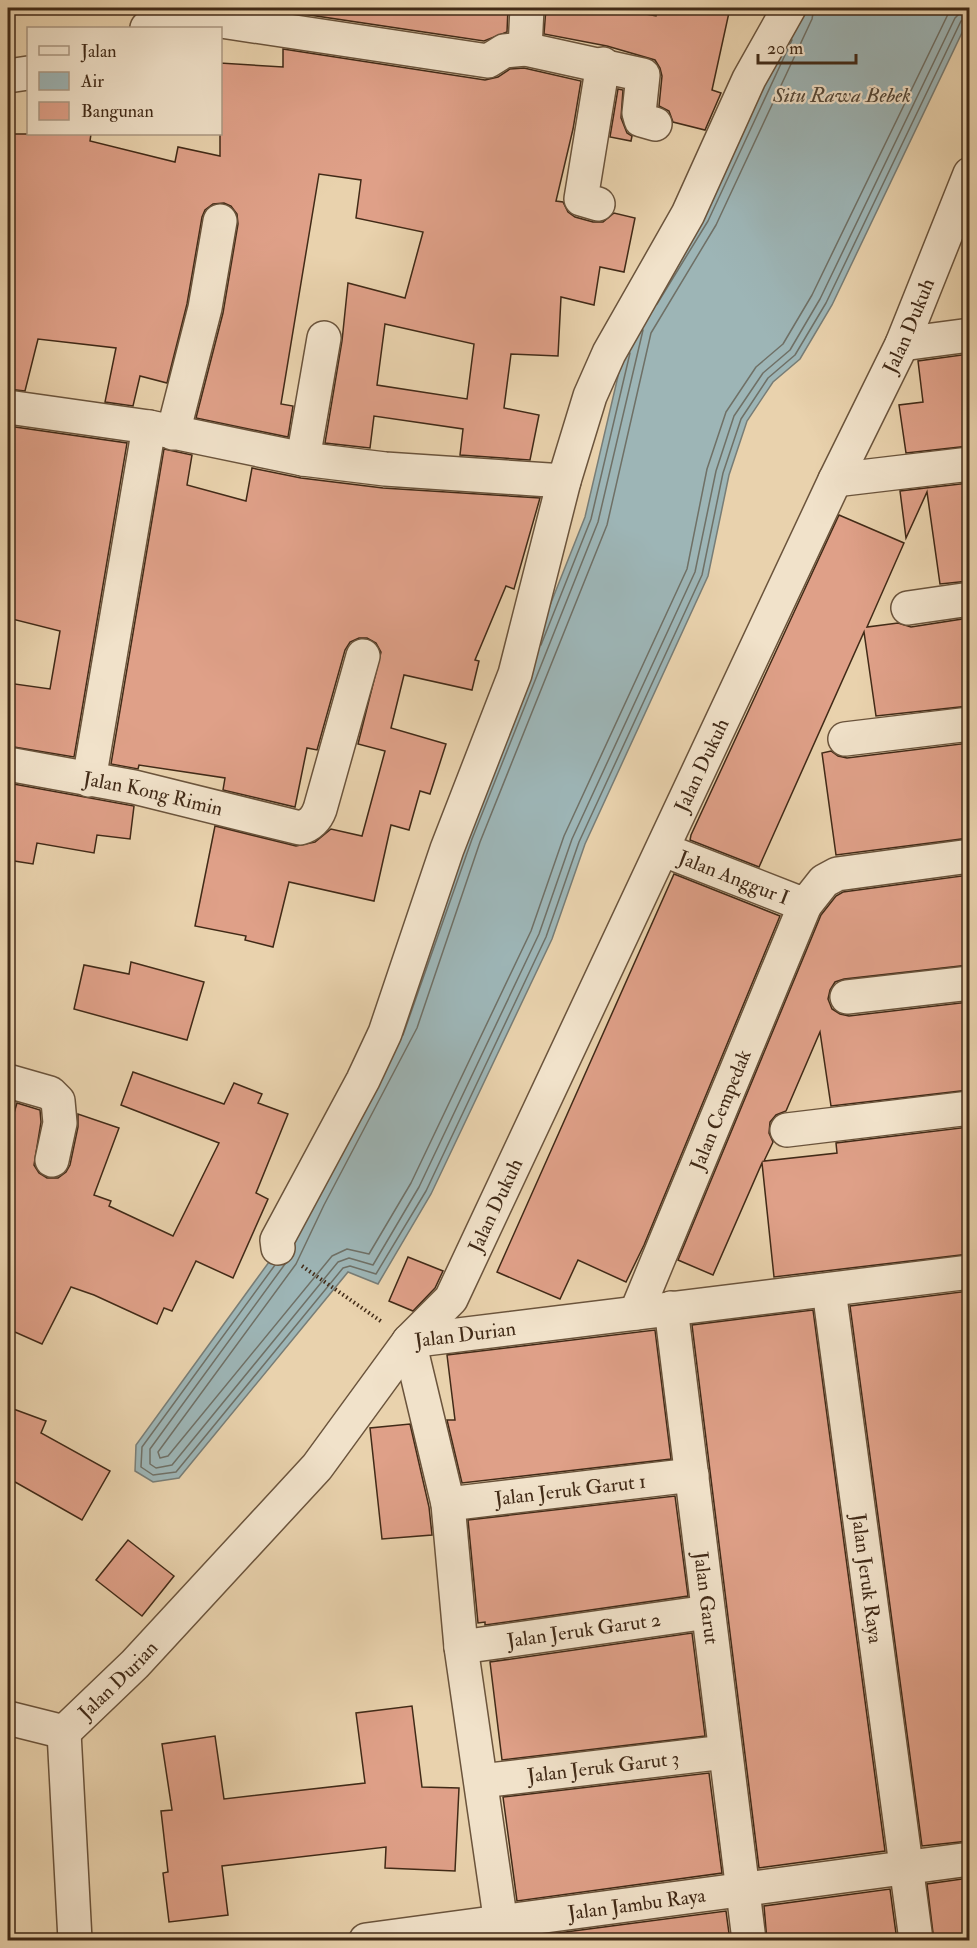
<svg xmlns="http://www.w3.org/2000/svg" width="977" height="1948" viewBox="0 0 977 1948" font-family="'IM FELL Double Pica',serif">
<rect width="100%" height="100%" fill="#e9d2ad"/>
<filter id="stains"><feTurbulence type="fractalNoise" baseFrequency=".00333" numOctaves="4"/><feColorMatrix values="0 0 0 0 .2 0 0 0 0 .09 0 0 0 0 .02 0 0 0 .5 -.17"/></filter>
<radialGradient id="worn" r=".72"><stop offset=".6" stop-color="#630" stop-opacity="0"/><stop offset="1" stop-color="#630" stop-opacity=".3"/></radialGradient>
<!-- water -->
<polygon fill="#9db5b6" stroke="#787d76" stroke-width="1.5" points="793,8 969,8 969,18 832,305 800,359 773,382 747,421 729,475 708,576 585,844 552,939 431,1194 378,1284 348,1272 179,1478 153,1482 135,1471 136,1445 277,1251 459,835 585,517 630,325"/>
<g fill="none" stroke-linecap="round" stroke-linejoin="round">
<!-- shore -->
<g stroke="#6f7066" stroke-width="1.5">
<polyline points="814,8 812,19 716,225 651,333 607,525 480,842 417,1028 324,1205 296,1264 158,1452 160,1458 168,1456 332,1256 347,1249 369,1254 411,1183 531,931 564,836 687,569 707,469 726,412 756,367 783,344 812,295 951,8"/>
<polyline points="657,304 708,221 792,40"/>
<polyline points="541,645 591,519 630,353"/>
<polyline points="403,1035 472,839 598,522 643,330"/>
<polyline points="285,1264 150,1449 150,1464 156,1468 172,1465 338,1262 349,1258 373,1265 419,1187 539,934 572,839 695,572 716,471 734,416 763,373 790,350 820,299 955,18 961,12 970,10"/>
<polyline points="275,1265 142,1447 141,1467 153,1475 176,1472 343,1268 350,1266 376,1274 426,1191 546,937 579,842 702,575 723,473 741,419 768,378 795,355 826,303 961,21 970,18"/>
</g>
</g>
<!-- building -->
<g fill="#dfa088" stroke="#412a17" stroke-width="1.5" fill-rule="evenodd">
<polygon points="283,8 508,8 507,32 484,41 283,11"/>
<polygon points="546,8 613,8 656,16 658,8 730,8 712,90 721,93 705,130 673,122 669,111 659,106 662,76 660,68 655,60 607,46 544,34"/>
<path d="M283 49 485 80 498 77 510 69 524 68 581 81 573 129 556 201 563 202 568 212 575 217 593 222H603L614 213 635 218 624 272 600 267 594 305 561 297 558 356 511 354 504 408 539 415 530 460 460 455 463 429 374 416 370 448 325 443 342 341 348 283 405 298 423 232 356 218 361 180 319 174 281 404 293 406 288 437 196 418 223 313 238 224 237 214 231 206 224 203 213 204 205 210 202 217 187 304 167 383 140 376 133 406 105 402 116 348 38 339 25 391 8 389V134H91L90 141 175 162 178 147 220 156V63L283 67ZM385 324 474 344 467 399 377 385Z"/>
<polygon points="618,89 623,90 621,118 627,133 632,136 631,141 610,137"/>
<polygon points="969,354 969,446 906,453 899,405 923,402 918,361"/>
<polygon points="8,426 127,443 74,757 8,746 8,683 50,689 60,631 8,618"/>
<polygon points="164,449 192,455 187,485 246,501 252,468 301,478 383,488 540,498 514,589 506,586 475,660 479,661 472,690 404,675 391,728 446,744 430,794 420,791 409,830 391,825 374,901 289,882 273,947 245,940 246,936 195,926 215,826 296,846 315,842 331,829 362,836 385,751 358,744 381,652 376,643 367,638 359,638 350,642 345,650 317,750 307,748 295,807 223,790 225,778 139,765 138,769 111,764"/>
<polygon points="969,483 969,581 940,584 927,492 906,538 900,491"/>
<polygon points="839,515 904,543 867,627 898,623 911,627 969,618 969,706 876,716 864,632 759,867 690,840 691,835"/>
<polygon points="969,743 969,838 836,855 822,753 831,751 838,756 847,758"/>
<polygon points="8,783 134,806 130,839 97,835 94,853 37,843 33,864 8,860"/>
<polygon points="674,874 780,916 644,1245 626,1282 578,1260 560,1299 497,1272"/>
<polygon points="969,875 969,965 844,979 835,982 830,990 828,999 832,1009 840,1014 849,1016 969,1002 969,1090 831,1106 820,1032 786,1111 776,1115 770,1122 769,1133 773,1142 764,1161 837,1153 836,1143 969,1127 969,1254 774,1277 762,1163 713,1275 678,1260 821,915 836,896 843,892"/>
<polygon points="131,962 204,982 187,1040 74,1009 84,965 129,974"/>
<polygon points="133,1072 224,1104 234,1083 262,1094 258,1103 288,1114 256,1193 268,1199 233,1278 196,1261 172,1311 164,1308 157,1324 94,1295 71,1287 42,1344 8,1329 8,1133 17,1103 40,1110 41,1122 34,1165 39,1173 47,1178 58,1178 66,1172 70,1165 78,1127 78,1114 119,1128 94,1195 111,1201 109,1206 173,1236 219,1143 121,1105"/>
<polygon points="408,1257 443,1271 435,1288 413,1311 389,1301"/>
<polygon points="969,1291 969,1841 922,1846 850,1306"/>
<polygon points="813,1310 885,1851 759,1868 692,1325"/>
<polygon points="655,1330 671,1459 462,1483 447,1420 455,1420 447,1355"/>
<polygon points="8,1407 46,1421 41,1433 110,1471 82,1520 8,1478"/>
<polygon points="410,1424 429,1507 432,1535 382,1539 370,1428"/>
<polygon points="675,1496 688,1596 485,1625 485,1622 478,1623 468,1520"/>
<polygon points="128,1540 174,1576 142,1616 96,1580"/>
<polygon points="692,1633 705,1736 502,1760 490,1662"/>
<polygon points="412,1706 422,1787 459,1788 455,1871 385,1868 386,1847 222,1866 228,1915 169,1922 163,1873 168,1872 161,1811 172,1810 162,1744 215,1736 224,1799 365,1783 356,1713"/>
<polygon points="709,1773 722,1873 517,1901 503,1797"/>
<polygon points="969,1878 969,1941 934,1941 927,1884"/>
<polygon points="890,1889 897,1941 767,1941 764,1906"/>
<polygon points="726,1911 730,1941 520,1941 520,1938"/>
</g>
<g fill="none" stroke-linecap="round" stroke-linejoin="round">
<defs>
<g id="minor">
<polyline points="147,28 208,19 488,61 504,51 525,49 643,75 639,113 641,120 655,124"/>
<polyline points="525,49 527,8"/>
<polyline points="8,76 28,73"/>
<polyline points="598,204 581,199 603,64"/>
<polyline points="902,344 970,335"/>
<polyline points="8,407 149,427 303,459 385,469 564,481"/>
<polyline points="173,433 205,308 220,221"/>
<polyline points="303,459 324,338"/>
<polyline points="835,480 970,464"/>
<polyline points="908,608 970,599"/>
<polyline points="845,739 970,724"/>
<path id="s1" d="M8 764 134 787 300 828C310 825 316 820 320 809L363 656"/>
<polyline points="89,780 149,427"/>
<path id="s2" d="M664 850 805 905 824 881 837 874 970 856"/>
<polyline points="847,997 970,983"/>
<polyline points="8,1081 50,1093 58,1101 60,1123 52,1160"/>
<polyline points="787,1130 970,1108"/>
<polyline points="278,1248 277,1240 363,1080 385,1033 447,849 515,674 564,481 590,396 609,353 688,214 749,79 789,8"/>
<path id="s3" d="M829 1290 916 1940"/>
<path id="s4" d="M671 1308 749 1940"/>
<path id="s5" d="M636 1313 805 905"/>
<path id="s6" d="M448 1504 692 1475"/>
<path id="s7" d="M461 1647 708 1612"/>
<polyline points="8,1718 64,1732"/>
<path id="s8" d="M64 1732 135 1664 317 1467 409 1341 970 1272"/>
<polyline points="64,1732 75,1940"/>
<path id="s9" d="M481 1781 725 1752"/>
<path id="s10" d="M501 1924 461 1647 448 1504 409 1341 451 1299 835 480 902 344 970 174"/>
<path id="s11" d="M366 1940 970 1859"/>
</g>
</defs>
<!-- minor casing -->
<use href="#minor" stroke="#6b543c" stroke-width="36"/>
<!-- path -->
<polyline stroke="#412a17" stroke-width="4" stroke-dasharray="1.5 3" stroke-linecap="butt" points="302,1266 382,1322"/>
<!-- minor -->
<use href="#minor" stroke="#f1e2ca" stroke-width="33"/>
</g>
<g text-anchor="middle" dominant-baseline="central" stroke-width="4.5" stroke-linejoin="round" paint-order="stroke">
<!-- street labels -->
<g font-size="20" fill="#412a17" stroke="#f1e2ca">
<text stroke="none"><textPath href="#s10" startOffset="1726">Jalan Dukuh</textPath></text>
<text stroke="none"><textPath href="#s10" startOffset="1240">Jalan Dukuh</textPath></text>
<text stroke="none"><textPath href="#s1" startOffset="148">Jalan Kong Rimin</textPath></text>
<text stroke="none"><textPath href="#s2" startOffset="75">Jalan Anggur I</textPath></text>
<text stroke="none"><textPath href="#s5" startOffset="220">Jalan Cempedak</textPath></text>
<text stroke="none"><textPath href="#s10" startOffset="754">Jalan Dukuh</textPath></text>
<text stroke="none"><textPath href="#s8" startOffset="579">Jalan Durian</textPath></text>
<text stroke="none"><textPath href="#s6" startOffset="123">Jalan Jeruk Garut 1</textPath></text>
<text stroke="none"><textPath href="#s3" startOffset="291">Jalan Jeruk Raya</textPath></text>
<text stroke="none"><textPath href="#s4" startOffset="292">Jalan Garut</textPath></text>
<text stroke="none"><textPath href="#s7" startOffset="124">Jalan Jeruk Garut 2</textPath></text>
<text stroke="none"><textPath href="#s8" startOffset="75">Jalan Durian</textPath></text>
<text stroke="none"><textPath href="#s9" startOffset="123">Jalan Jeruk Garut 3</textPath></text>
<text stroke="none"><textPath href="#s11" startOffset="273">Jalan Jambu Raya</textPath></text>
</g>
<!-- water labels -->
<g font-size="21" font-style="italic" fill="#534637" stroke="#f1e2ca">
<text x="842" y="95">Situ Rawa Bebek</text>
</g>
</g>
<!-- margin -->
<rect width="977" height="1948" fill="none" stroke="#e9d2ad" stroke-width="30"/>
<rect x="9" y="9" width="959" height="1930" fill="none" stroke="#412a17" stroke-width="3"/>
<rect x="15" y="15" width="947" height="1918" fill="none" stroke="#412a17" stroke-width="1.5"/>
<!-- legend -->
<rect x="27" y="27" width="195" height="108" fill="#f1e2ca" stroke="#ab9882" stroke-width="1.5"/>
<rect x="39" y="46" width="30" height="9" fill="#f1e2ca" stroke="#ab9882" stroke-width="1.5"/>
<text x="81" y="57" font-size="18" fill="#412a17">Jalan</text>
<rect x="39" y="72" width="30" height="18" fill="#9db5b6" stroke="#ab9882" stroke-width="1.5"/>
<text x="81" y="87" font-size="18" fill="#412a17">Air</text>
<rect x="39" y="102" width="30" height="18" fill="#dfa088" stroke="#ab9882" stroke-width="1.5"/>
<text x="81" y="117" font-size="18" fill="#412a17">Bangunan</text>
<!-- scale -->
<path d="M758 54v9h98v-9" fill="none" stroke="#412a17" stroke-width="3"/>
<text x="767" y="54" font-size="18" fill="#412a17" stroke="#f1e2ca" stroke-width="4.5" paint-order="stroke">20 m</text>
<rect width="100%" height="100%" filter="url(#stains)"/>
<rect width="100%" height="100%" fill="url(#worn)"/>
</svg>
